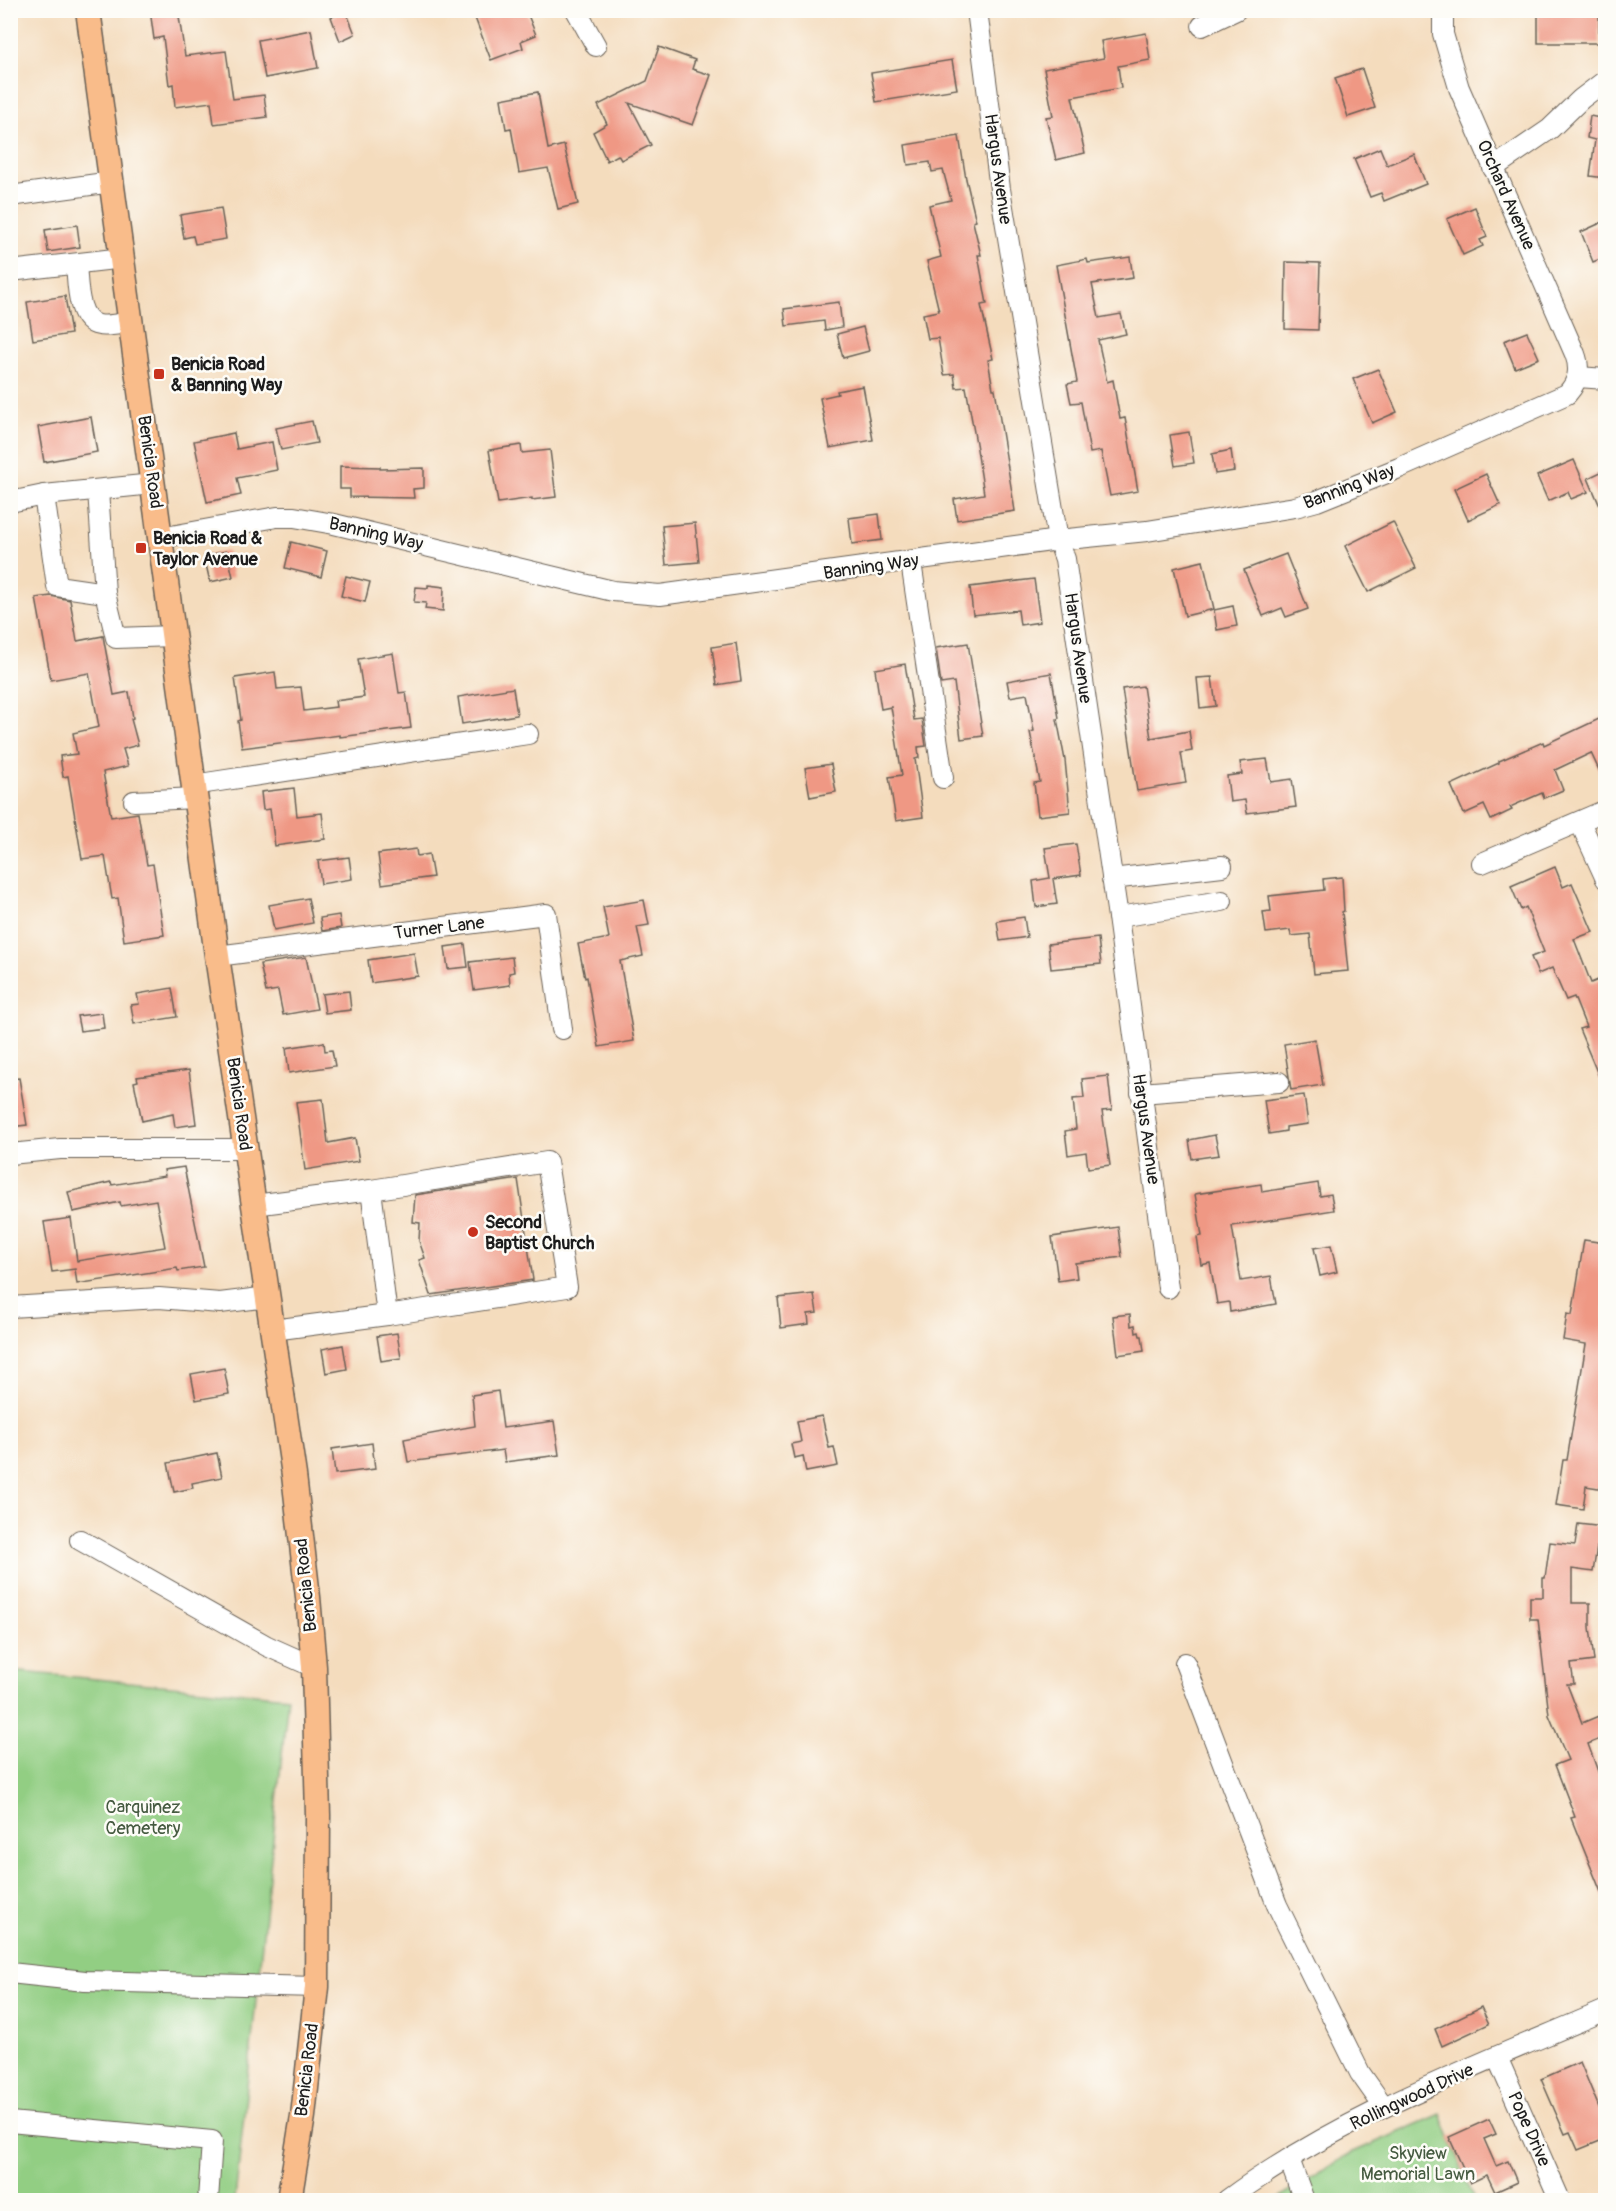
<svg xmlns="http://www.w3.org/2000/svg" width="1616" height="2211" viewBox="0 0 1616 2211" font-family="Pangolin,sans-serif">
<rect width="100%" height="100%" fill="#fdfcf7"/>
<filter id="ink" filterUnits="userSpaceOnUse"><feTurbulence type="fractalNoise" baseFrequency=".0167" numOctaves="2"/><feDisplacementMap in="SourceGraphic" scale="12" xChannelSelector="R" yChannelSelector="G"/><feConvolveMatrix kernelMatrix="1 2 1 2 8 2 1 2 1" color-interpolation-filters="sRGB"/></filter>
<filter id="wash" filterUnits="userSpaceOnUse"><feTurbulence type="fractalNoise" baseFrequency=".008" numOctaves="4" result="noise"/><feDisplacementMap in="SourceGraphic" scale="24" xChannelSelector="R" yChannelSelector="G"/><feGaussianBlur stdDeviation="1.35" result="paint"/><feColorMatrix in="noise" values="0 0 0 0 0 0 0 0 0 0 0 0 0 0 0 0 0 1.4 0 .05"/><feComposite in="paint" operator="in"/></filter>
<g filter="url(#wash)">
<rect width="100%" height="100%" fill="#f4dcbd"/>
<!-- green -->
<g fill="#92ce83" stroke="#577550" stroke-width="1.5">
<polygon points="10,1671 288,1697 235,2200 11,2200"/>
<polygon points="1441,2114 1474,2200 1275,2200 1351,2153"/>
</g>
<g id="blocks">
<!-- building -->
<g fill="#ef9884">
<polygon points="150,10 178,10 185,56 226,51 233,99 264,95 267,117 214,124 211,102 175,107 173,84 169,85 163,37 154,39"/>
<polygon points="472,10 526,10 536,35 521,41 523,48 491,60"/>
<rect x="1538" y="10" width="61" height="33"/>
<polygon points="346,11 355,34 340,41 331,17"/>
<polygon points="311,30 318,68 265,78 258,40"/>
<polygon points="1146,33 1150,60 1118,66 1121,88 1072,97 1085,153 1056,160 1046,117 1053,116 1044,69 1104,58 1101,41"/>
<polygon points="659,47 695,60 692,69 711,75 693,125 629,103 651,145 621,160 618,155 607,161 593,132 607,124 598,105 647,81"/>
<polygon points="952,60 957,89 876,102 871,73"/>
<polygon points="1362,69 1375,108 1348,117 1335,78"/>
<polygon points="538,92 548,149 564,145 578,204 558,209 548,168 519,173 511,128 506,129 501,99"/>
<polygon points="1590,116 1605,119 1605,178 1590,176 1595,140 1587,138"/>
<polygon points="959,136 966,179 976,221 973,222 981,255 978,255 987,304 981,305 993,359 988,360 993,389 995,389 1015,511 957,520 954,499 984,494 977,449 966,387 956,388 954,374 944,375 938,338 928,339 923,314 939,311 927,261 941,257 929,205 951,200 943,170 932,172 930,162 908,165 905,145"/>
<polygon points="1380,148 1387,165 1414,154 1426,184 1384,201 1381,193 1370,197 1354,159"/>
<polygon points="1475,207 1487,237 1480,240 1483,246 1463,255 1447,219"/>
<polygon points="221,208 226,239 195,244 193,236 184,238 180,215"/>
<polygon points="1605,221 1605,257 1593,262 1581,232"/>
<polygon points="77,225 80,247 48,252 45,230"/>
<polygon points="1130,257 1133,278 1092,284 1099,318 1121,314 1126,334 1098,340 1107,382 1113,380 1120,419 1125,418 1138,491 1110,496 1101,451 1090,453 1081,402 1071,403 1067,384 1077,382 1056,265 1087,259 1088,263"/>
<polygon points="1286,262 1320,263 1318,330 1285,329"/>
<polygon points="65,296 71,334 33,340 27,302"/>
<polygon points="839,302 842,327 825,330 824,321 786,326 784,309"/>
<polygon points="863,327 869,351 843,358 837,334"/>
<polygon points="1527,332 1539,358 1515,368 1504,341"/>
<polygon points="1378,369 1397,412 1372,423 1353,379"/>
<polygon points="863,386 873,440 830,448 820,398 838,394 837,391"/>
<polygon points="91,417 97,452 44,462 38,427"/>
<polygon points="312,421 317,443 281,450 276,428"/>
<polygon points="1189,432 1194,463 1175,466 1170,435"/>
<polygon points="234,433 237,449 272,442 277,470 237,478 241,495 207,502 194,441"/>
<polygon points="521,445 522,453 550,450 556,497 532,500 532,498 498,503 489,450"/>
<polygon points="1231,450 1234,471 1215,474 1212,454"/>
<polygon points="1574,460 1588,492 1571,499 1568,492 1548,501 1537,476"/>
<polygon points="340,466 380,467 380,469 424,468 424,488 413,489 414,498 350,497 350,489 340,489"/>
<polygon points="1605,470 1605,518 1588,478"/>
<polygon points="1486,474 1500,505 1468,520 1454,489"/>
<polygon points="879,514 882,540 852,544 849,518"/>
<polygon points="1393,522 1416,568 1368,592 1345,546"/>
<polygon points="695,523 699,562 666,565 662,526"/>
<polygon points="291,542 327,551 321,577 285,568"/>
<polygon points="227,551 233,577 210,582 204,556"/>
<polygon points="1286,554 1308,609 1286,617 1282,608 1263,616 1244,570"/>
<polygon points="1203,561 1214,609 1185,616 1174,568"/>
<polygon points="346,576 370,582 365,602 341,596"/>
<polygon points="1034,579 1040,622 1020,625 1018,610 973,615 970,587"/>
<polygon points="428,585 444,587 443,611 425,609 426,603 414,602 416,587 428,588"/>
<polygon points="51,596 70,600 77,641 103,636 114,695 129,692 133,718 131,719 138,745 123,749 128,766 103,772 111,817 138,813 147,865 153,864 164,935 124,941 118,898 112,899 105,856 82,859 68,776 63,777 60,756 77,754 73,733 99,727 89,673 51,680 36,598"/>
<polygon points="1233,606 1237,626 1217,630 1214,610"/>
<polygon points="736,643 741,681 717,685 712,647"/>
<polygon points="968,643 983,736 961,739 954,682 941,684 936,648"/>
<polygon points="393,653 399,693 406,692 411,728 340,737 340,735 242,748 238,721 241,720 235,678 275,672 277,689 301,687 304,711 336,707 335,701 364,697 358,659"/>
<polygon points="905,664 914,720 922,719 926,746 918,747 919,758 915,759 923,817 896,821 889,777 902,775 891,707 881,709 875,669"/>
<polygon points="1051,673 1059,718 1057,719 1065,760 1070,812 1038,816 1034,783 1040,782 1030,732 1034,731 1027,694 1010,697 1007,681"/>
<polygon points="1212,677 1216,706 1200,708 1197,678"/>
<polygon points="1143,686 1151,738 1189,731 1192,751 1181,753 1186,783 1137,791 1122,689"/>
<polygon points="513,688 517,715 462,724 458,697"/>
<polygon points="1601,718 1605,728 1605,783 1591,753 1555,770 1563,790 1544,798 1542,793 1510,807 1512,810 1491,820 1484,805 1464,814 1451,785 1499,763 1499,761 1543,742 1544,745"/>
<polygon points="1267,759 1271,782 1292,779 1296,807 1247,813 1245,800 1230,802 1227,776 1242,774 1240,762"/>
<polygon points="831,764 836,792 810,797 805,768"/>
<polygon points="294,788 297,816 322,813 325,839 275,846 270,809 263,810 261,792"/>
<polygon points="1076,844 1081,875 1053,879 1057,904 1036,907 1033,881 1050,878 1045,848"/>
<polygon points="416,849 417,856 429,854 433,877 382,884 378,854"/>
<polygon points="349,857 352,879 321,884 318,861"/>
<polygon points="1555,867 1563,887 1572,883 1593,932 1574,939 1591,983 1605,977 1605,1091 1579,1029 1586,1027 1574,997 1566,1000 1552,968 1538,974 1531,957 1544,952 1526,907 1521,910 1511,886"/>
<polygon points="1342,877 1344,911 1342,912 1348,971 1314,974 1310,934 1291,936 1290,930 1266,933 1263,912 1271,911 1269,896 1324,890 1323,879"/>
<polygon points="308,898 313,923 274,930 269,905"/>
<polygon points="644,900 649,925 637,927 643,956 620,961 634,1041 599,1047 587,977 585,978 578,944 609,938 603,907"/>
<polygon points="339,915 341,928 322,931 320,918"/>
<polygon points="1024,917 1027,937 1000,941 997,921"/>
<polygon points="1098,938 1101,964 1051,969 1048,944"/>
<polygon points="465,944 468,967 448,969 445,947"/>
<polygon points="414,953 418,976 371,983 368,960"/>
<polygon points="306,957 317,1009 283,1015 278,990 266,992 260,964"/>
<polygon points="512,957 514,972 509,973 510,985 474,990 470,962"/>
<polygon points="172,988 177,1017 134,1024 131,1005 139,1004 137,994"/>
<polygon points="349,991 351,1010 325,1013 322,994"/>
<polygon points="102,1013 104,1028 80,1031 77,1016"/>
<polygon points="1315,1039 1323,1085 1291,1090 1284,1044"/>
<polygon points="324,1042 325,1051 332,1050 335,1066 289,1073 286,1048"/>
<polygon points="189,1070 196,1124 175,1127 173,1114 142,1121 134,1082 138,1081 137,1077"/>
<polygon points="1108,1076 1112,1110 1102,1111 1110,1165 1088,1168 1086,1152 1068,1155 1065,1131 1076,1129 1073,1099 1084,1098 1082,1079"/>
<polygon points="19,1078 27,1125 10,1127 10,1079"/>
<polygon points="1304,1095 1308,1124 1286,1127 1286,1131 1269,1134 1264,1100"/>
<polygon points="323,1099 328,1143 355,1138 359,1161 305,1170 296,1102"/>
<polygon points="1215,1135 1219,1155 1192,1159 1189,1140"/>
<polygon points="184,1167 204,1267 178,1271 177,1268 77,1284 75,1269 52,1272 44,1222 71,1218 77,1261 165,1247 156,1200 121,1206 120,1202 73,1212 68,1192 111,1182 112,1185 165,1176 164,1170"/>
<polygon points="518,1179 533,1280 431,1295 419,1260 425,1258 419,1241 420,1223 413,1222 415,1195"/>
<polygon points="1318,1183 1320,1196 1331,1194 1334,1210 1232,1226 1241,1281 1271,1276 1276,1304 1230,1312 1229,1302 1217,1304 1210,1263 1201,1265 1197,1237 1202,1236 1195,1194 1261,1184 1262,1192"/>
<polygon points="1118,1227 1122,1257 1075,1263 1077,1278 1058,1281 1052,1237"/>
<polygon points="1584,1240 1605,1243 1605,1391 1602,1411 1605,1411 1605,1489 1586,1486 1583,1509 1556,1505 1563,1460 1567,1460 1586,1344 1563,1340 1567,1314 1572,1315"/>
<polygon points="1331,1245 1337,1272 1320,1276 1314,1248"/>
<polygon points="814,1294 817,1313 808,1314 809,1324 781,1328 778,1298"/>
<polygon points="1130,1314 1131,1326 1135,1325 1136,1333 1139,1332 1140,1336 1142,1336 1144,1351 1118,1355 1113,1316"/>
<polygon points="397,1333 401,1358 381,1361 377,1336"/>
<polygon points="343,1345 347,1369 326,1373 322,1349"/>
<polygon points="224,1368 229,1394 196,1400 191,1374"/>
<polygon points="498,1391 503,1428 554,1421 559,1455 505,1462 503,1450 408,1462 404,1439 475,1426 472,1395"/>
<polygon points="822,1416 829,1448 834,1447 838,1466 806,1472 803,1456 794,1458 791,1444 801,1442 797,1421"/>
<polygon points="372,1443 375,1469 335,1474 332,1449"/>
<polygon points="217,1453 222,1477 192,1483 193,1488 174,1492 168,1463"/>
<polygon points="1578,1524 1604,1527 1601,1548 1597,1547 1593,1572 1572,1569 1572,1603 1590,1603 1590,1627 1594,1661 1571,1664 1574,1684 1567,1684 1582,1723 1601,1715 1605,1727 1605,1737 1588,1744 1600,1777 1605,1775 1605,1902 1571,1818 1575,1817 1555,1765 1568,1760 1549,1715 1538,1619 1530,1619 1530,1597 1543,1597 1543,1578 1545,1578 1550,1542 1575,1545"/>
<polygon points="1481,2007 1489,2024 1442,2046 1435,2029"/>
<polygon points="1580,2062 1605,2122 1605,2139 1578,2150 1570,2132 1565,2134 1541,2079"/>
<polygon points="1489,2119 1496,2134 1484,2139 1496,2166 1508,2161 1517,2182 1495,2192 1487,2175 1470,2183 1449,2137"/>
</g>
</g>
</g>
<g filter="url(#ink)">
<use href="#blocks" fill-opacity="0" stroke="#685f54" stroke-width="1.5"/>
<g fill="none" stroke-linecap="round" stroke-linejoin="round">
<defs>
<g id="minor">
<polyline points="576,10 596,46"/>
<polyline points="977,10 1000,189 1058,540 1065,559 1118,917 1168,1288"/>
<polyline points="1202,26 1236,10"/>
<polyline points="1493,168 1550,129 1581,99 1606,80"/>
<polyline points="10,196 112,182"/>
<path d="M76 264C78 281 76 321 99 325 109 327 121 323 131 322"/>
<polyline points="10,271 123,258"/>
<polyline points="1578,377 1606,379"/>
<polyline points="44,495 57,586 105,593 98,490"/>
<polyline points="10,502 44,495 153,484"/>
<path d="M160 538 277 517H294L334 524 613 591 660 595 1058 540 1147 531 1295 507 1317 501 1399 468 1567 394C1578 382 1581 370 1575 354L1459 88 1443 34V10"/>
<polyline points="911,562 943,778"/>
<polyline points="105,593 116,638 173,636"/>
<polyline points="193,785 528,734"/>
<polyline points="134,801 195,798"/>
<polyline points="1580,822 1606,879"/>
<polyline points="1482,863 1606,810"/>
<polyline points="1112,879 1222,866"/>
<polyline points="1118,917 1222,901"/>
<polyline points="217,956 546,914 562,1029"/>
<polyline points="1141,1093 1279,1082"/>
<polyline points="10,1154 60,1149 246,1149"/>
<polyline points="371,1190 547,1162 567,1287 387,1315"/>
<polyline points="254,1205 371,1190 387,1315 273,1330"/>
<polyline points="10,1307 159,1298 220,1303 268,1297"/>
<polyline points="80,1540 267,1646 314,1667"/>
<polyline points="1185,1663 1277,1905 1360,2073 1384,2107"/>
<polyline points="10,1973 85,1981 317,1987"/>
<polyline points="1497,2057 1560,2200"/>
<polyline points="10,2122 212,2141 208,2200"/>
<polyline points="1289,2159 1304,2200"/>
<path d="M1227 2200C1341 2116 1476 2066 1606 2010"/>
</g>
<polyline id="major" points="88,10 217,956 294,1475 308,1597 314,1667 318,1815 317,1987 303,2116 289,2200"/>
</defs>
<!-- minor casing -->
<use href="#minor" stroke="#685f54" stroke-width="22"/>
<!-- major casing -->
<use href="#major" stroke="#685f54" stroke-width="27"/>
<!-- minor -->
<use href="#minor" stroke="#fff" stroke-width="20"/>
<!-- major -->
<use href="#major" stroke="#f9bc8a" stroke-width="24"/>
</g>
</g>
<!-- markers -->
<g fill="#c8321e" stroke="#fdfcf7" stroke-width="2">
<rect x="153" y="368" width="12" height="12" rx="3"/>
<rect x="135" y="542" width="12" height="12" rx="3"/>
<circle cx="473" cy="1232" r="6"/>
</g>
<g text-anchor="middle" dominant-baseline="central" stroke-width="5" stroke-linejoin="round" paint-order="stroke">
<!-- street labels -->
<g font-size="18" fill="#1c1c1c" stroke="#fdfcf7">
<text transform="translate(998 169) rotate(82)">Hargus Avenue</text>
<text transform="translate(1506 195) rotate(66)">Orchard Avenue</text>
<text transform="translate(150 462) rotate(82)">Benicia Road</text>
<text transform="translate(1349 487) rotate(-21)">Banning Way</text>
<text transform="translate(376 534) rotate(13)">Banning Way</text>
<text transform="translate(871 567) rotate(-8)">Banning Way</text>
<text transform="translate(1078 648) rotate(82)">Hargus Avenue</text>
<text transform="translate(439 928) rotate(-7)">Turner Lane</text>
<text transform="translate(239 1104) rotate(82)">Benicia Road</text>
<text transform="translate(1146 1129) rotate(82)">Hargus Avenue</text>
<text transform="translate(306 1585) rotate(-96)">Benicia Road</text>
<text transform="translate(307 2070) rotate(-83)">Benicia Road</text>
<text transform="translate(1412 2097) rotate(-25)">Rollingwood Drive</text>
<text transform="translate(1529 2129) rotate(66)">Pope Drive</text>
</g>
<!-- poi labels -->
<g font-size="18" font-weight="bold" fill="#1c1c1c" stroke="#fdfcf7" text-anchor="start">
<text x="171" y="364">Benicia Road<tspan x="171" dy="21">&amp; Banning Way</tspan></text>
<text x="153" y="538">Benicia Road &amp;<tspan x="153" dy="21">Taylor Avenue</tspan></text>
<text x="485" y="1222">Second<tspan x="485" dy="21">Baptist Church</tspan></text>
</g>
<!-- park labels -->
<g font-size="18" fill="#455a40" stroke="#fdfcf7">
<text x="143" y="1807">Carquinez<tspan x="143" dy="21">Cemetery</tspan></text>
<text x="1418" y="2153">Skyview<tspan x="1418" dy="21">Memorial Lawn</tspan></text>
</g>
</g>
<!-- margin -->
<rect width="1616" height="2211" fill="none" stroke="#fdfcf7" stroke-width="36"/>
</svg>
